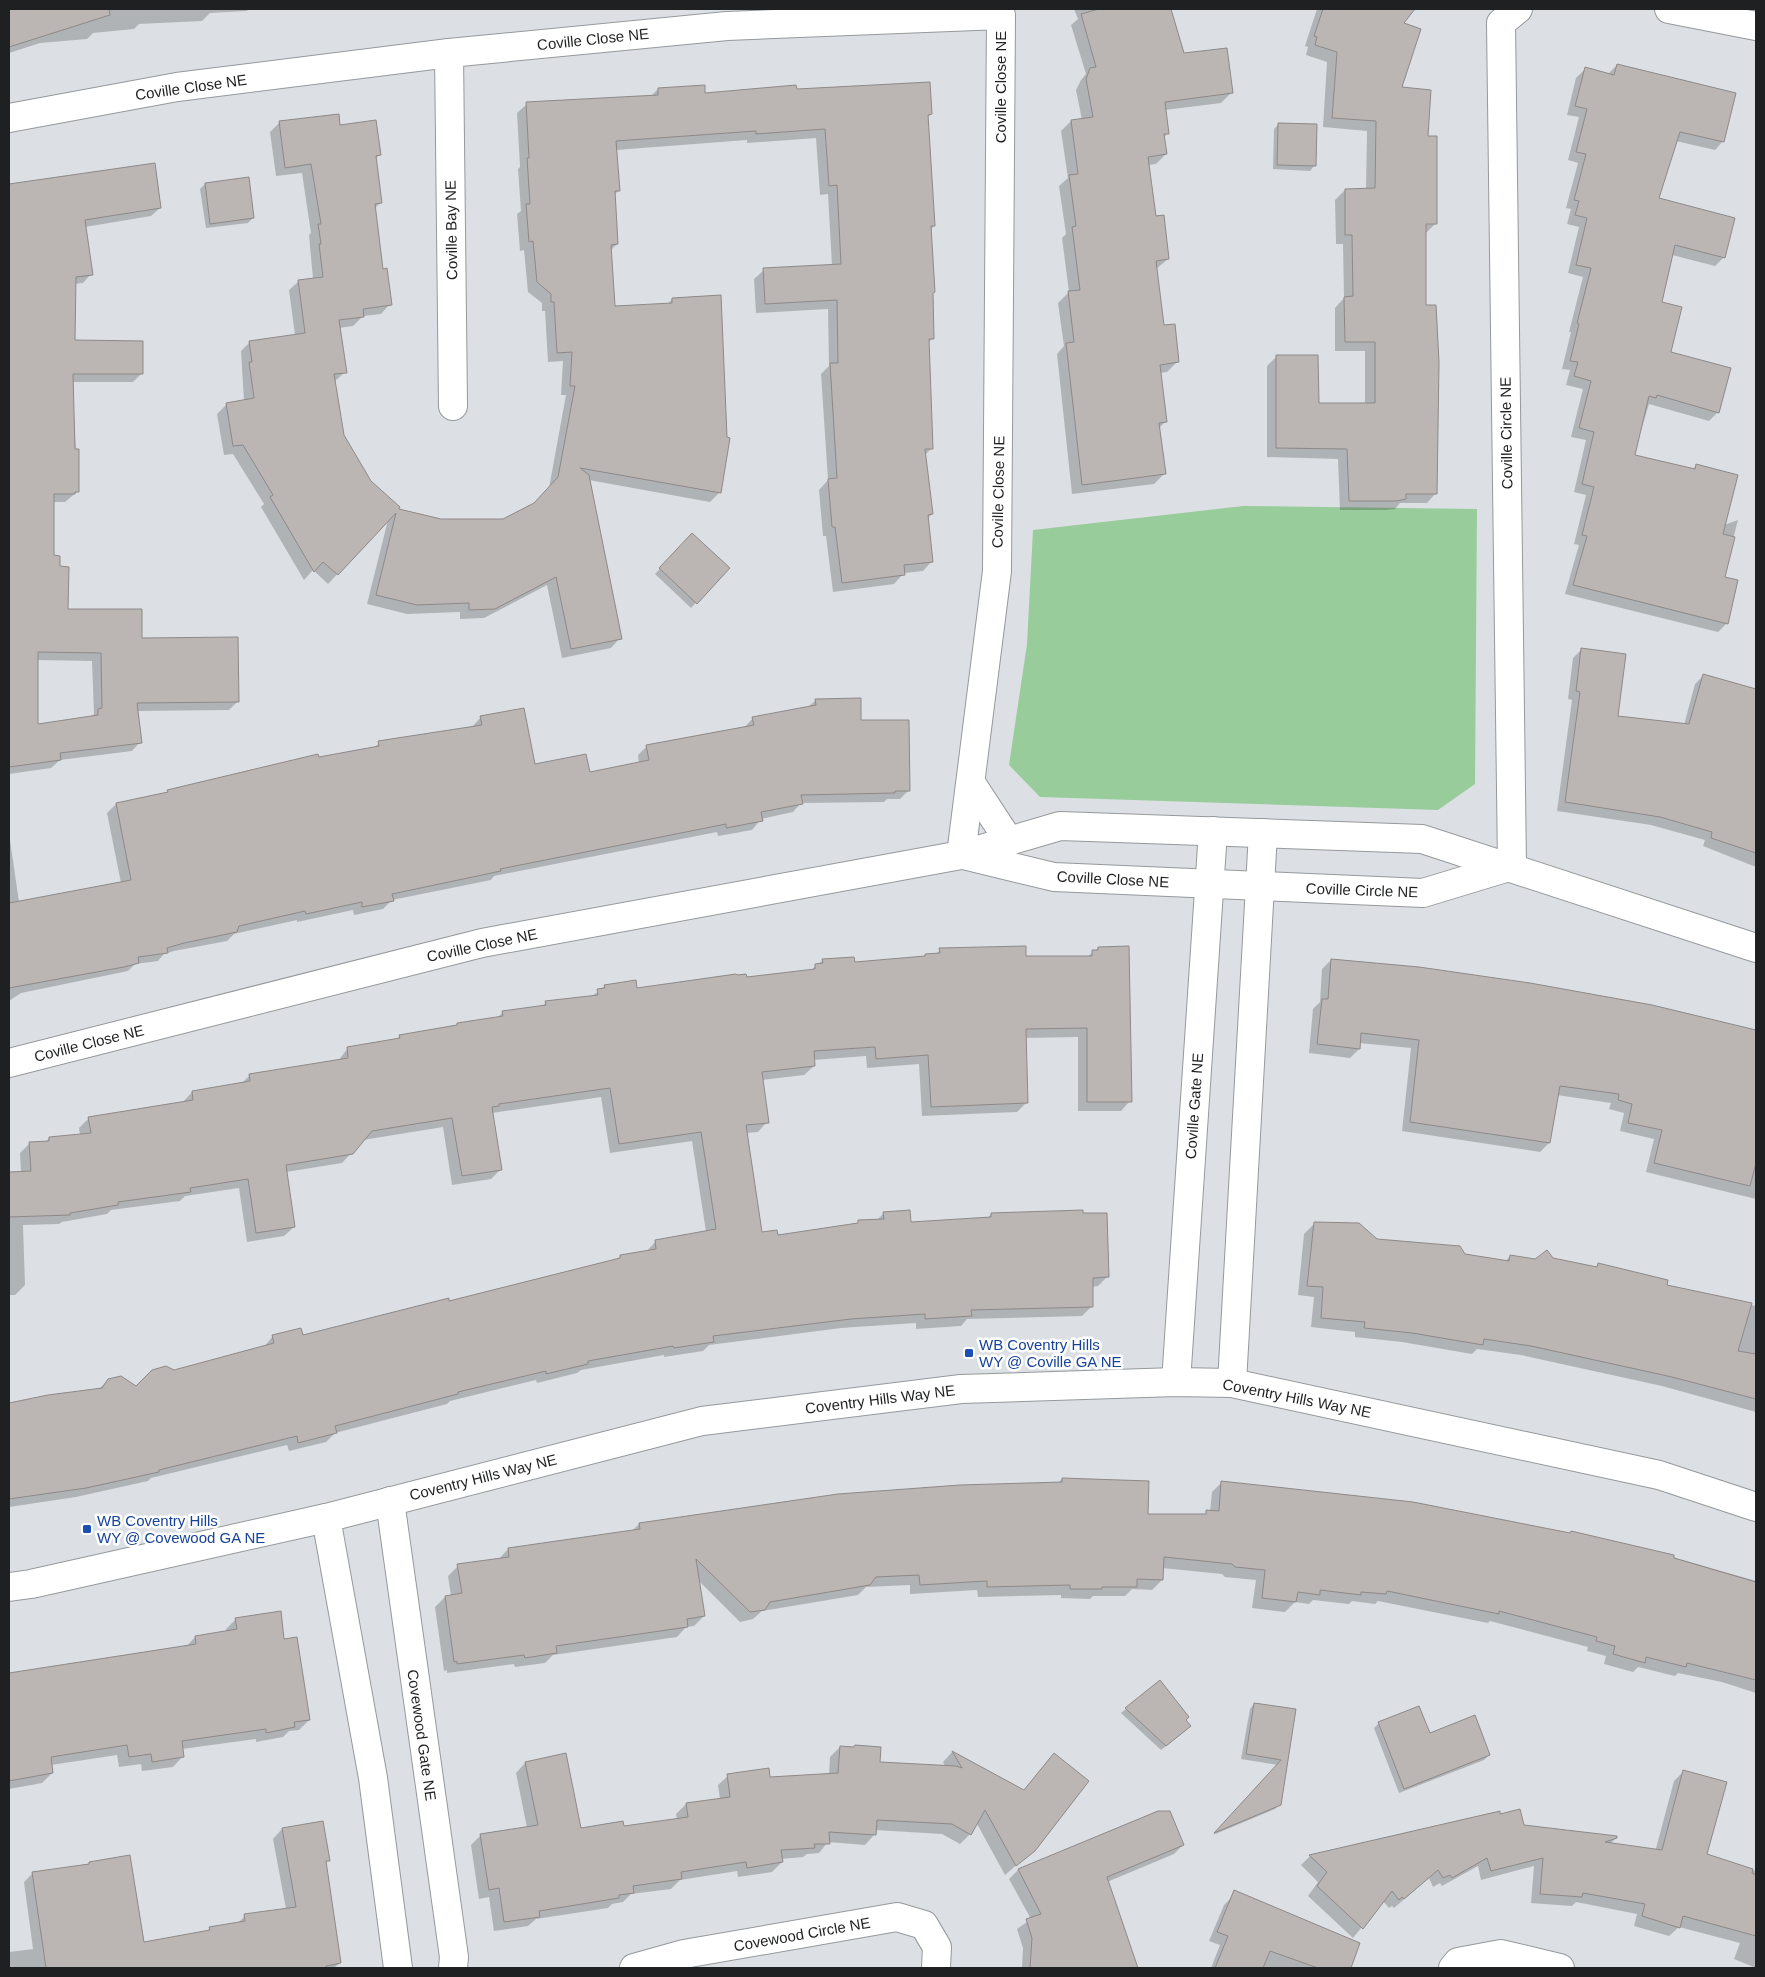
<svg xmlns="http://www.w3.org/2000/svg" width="1765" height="1977" viewBox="0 0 1765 1977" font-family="Arial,sans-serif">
<rect width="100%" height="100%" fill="#dce0e4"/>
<!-- green -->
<polygon fill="#99cc9b" points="1243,506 1477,509 1475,784 1438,810 1040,797 1009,765 1027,644 1033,530"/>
<!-- shadow -->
<g fill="#0003" fill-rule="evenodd">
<polygon points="9,9 249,9 247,11 210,13 202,21 139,24 134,29 93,33 87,39 40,43 9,53"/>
<polygon points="1074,9 1170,9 1184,55 1231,93 1221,103 1165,110 1168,133 1164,137 1166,154 1156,164 1148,165 1155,217 1168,259 1156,269 1163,326 1177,362 1167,372 1159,373 1165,422 1158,429 1164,474 1154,484 1072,494 1057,354 1064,346 1058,303 1069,292 1062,238 1066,234 1059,186 1068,178 1061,131 1071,121 1082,120 1076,90 1081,80 1086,74 1071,25 1078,19"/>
<polygon points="1317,9 1413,9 1402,24 1400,88 1426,137 1435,224 1426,233 1424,307 1436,493 1427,503 1400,503 1395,509 1386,510 1340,510 1338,459 1267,457 1267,366 1277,356 1318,404 1365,404 1365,351 1335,351 1335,308 1344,298 1343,244 1336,244 1335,200 1345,190 1366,190 1367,131 1323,127 1327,62 1306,55 1308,47 1305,46"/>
<polygon points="1617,65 1723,141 1715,150 1676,141 1658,199 1724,257 1715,266 1672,255 1661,303 1669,353 1718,412 1709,421 1649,404 1633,456 1692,470 1696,466 1724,525 1738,520 1723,578 1727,623 1718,632 1565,594 1579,545 1574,544 1586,495 1574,492 1586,440 1571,437 1583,389 1566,385 1570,370 1562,369 1571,332 1569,332 1583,277 1568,273 1579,227 1567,224 1571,209 1566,208 1578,163 1568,160 1579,117 1567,115 1576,78 1585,69 1608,74"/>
<polygon points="658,89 704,94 796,90 931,114 927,118 934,226 930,230 933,338 928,343 932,448 925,455 932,514 927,519 932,561 923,571 904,573 894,584 833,592 826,536 823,536 819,490 828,480 821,374 829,366 828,309 756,313 754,279 764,270 832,266 828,194 820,195 816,138 747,143 747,140 616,150 618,191 614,195 617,244 610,251 614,307 667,305 672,299 726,438 729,439 719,493 710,502 589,480 620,638 611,648 562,658 547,585 484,618 460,619 460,612 407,614 367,604 388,520 328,584 313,570 304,580 261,507 264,504 233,454 224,455 217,414 227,404 244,401 241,351 250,342 295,335 289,290 299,281 313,279 309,235 311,233 302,173 276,176 270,132 280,122 339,127 379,155 375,159 381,202 374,209 382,270 390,304 381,314 363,316 353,326 339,328 345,372 334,382 343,435 370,482 397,510 441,521 504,521 533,505 549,488 566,395 561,395 563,361 548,362 545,311 542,311 542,303 528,292 524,250 520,251 517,214 521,211 518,169 520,167 517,113 527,104 651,96"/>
<polygon points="1279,124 1314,166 1310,171 1273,169 1274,129"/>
<path d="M154 165 160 208 151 216 85 227 91 274 83 283 74 284V341L142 373 133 382H72L78 491 65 502H52V557L59 568 67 610 141 639 238 701 229 710 137 711 140 742 132 751 60 760 51 768 9 774V186ZM37 660 92 661 94 714 91 718 37 726Z"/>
<polygon points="205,184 253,218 248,223 206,228 200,189"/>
<polygon points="692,534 728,568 691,608 655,574"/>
<polygon points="1581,650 1617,717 1684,725 1695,684 1704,675 1756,689 1756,867 1703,846 1705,840 1651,825 1557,811 1572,700 1568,699 1573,658"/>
<polygon points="816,700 860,722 909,790 900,799 887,799 884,802 801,803 793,812 761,819 752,830 718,836 717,832 494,876 491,880 392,900 383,909 354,915 353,910 297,922 297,920 234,934 227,941 174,951 164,954 158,961 135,964 128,971 21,993 9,1001 9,833 19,902 121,883 107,813 116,804 318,758 373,749 379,743 472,727 481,717 534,766 589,774 639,764 638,755 647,746 744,728 753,718 808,707"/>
<polygon points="1098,948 1130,1101 1121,1111 1078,1111 1078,1037 1025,1038 1027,1102 1017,1112 922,1116 919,1064 867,1068 866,1056 813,1060 814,1066 804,1075 762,1080 767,1122 758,1132 746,1133 761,1233 777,1236 856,1225 859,1222 877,1220 884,1213 910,1224 988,1218 991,1214 1107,1277 1098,1286 1092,1287 1092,1306 1082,1316 967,1319 961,1326 916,1329 916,1323 841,1328 709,1345 703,1351 664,1357 664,1355 581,1370 577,1373 537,1383 536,1380 450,1401 447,1404 335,1433 326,1442 289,1451 287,1445 151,1478 148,1481 76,1497 9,1507 9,1404 49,1396 98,1390 108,1380 137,1387 174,1371 264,1347 273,1336 302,1337 449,1303 616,1261 621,1256 646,1252 656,1241 706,1232 692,1141 610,1153 601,1097 492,1113 501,1169 491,1179 452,1185 443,1127 363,1140 342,1163 286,1172 294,1227 284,1236 247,1242 239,1188 185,1196 180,1201 111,1210 107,1214 62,1222 59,1224 23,1225 25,1285 15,1295 9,1295 9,1173 21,1172 20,1153 30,1143 45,1143 49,1138 80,1135 79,1128 89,1118 183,1102 192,1092 241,1084 250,1075 338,1061 348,1048 396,1040 400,1036 496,1019 503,1012 542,1006 546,1003 591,997 605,986 636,990 746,978 810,971 823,960 854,963 923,957 935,955 940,950 1025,957 1087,957"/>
<polygon points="1331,960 1652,1006 1756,1032 1756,1199 1646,1172 1654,1139 1620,1131 1624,1113 1609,1109 1611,1103 1557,1095 1549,1143 1540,1152 1402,1131 1411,1048 1359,1043 1359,1049 1350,1058 1309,1053 1313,1009 1320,1002 1322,969"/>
<polygon points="1314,1224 1376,1240 1505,1262 1510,1256 1535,1260 1553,1259 1595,1268 1598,1265 1665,1286 1756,1306 1756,1412 1662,1386 1521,1355 1477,1349 1472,1354 1402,1342 1355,1337 1355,1332 1311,1327 1314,1297 1298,1295 1304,1234"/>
<polygon points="1062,1479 1147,1515 1203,1515 1210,1512 1212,1492 1222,1482 1634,1546 1756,1581 1756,1693 1722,1682 1678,1673 1675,1676 1638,1667 1633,1672 1604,1664 1606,1656 1587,1651 1588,1647 1490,1621 1488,1623 1378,1601 1375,1604 1352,1601 1349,1604 1313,1600 1309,1604 1295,1602 1285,1612 1252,1608 1256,1580 1225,1577 1222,1574 1162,1568 1162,1580 1152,1590 1132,1589 1125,1596 1093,1596 1090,1599 1061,1598 1061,1595 978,1597 977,1590 910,1594 910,1585 866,1587 858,1595 762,1611 753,1619 740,1622 699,1581 704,1616 694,1626 686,1627 677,1637 553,1655 545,1663 515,1667 514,1664 447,1673 447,1670 444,1671 435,1607 445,1597 451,1596 448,1576 458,1566 498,1560 508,1549 632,1531 639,1524 1058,1483"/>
<polygon points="236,1619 283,1640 309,1720 299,1730 289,1731 283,1737 256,1742 256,1739 182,1749 183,1756 173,1767 142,1771 141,1764 119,1767 117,1755 51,1765 52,1773 42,1783 9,1789 9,1675 186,1647 195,1637 226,1632 226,1629"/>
<polygon points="1254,1704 1294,1710 1280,1804 1275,1809 1213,1835 1278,1765 1241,1759 1250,1709"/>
<polygon points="1418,1708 1429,1734 1489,1755 1484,1760 1399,1793 1374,1728 1378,1724"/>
<polygon points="1126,1709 1184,1720 1185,1731 1161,1750 1121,1713"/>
<polygon points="840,1747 879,1763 945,1766 943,1762 952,1752 1023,1791 1054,1754 1034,1850 1005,1875 976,1822 970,1834 960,1844 942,1834 875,1830 874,1835 865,1845 828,1842 819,1853 807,1854 803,1857 781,1859 782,1862 772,1872 738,1877 737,1871 680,1880 671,1889 631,1894 623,1902 612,1904 608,1908 536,1919 528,1926 494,1931 489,1897 479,1899 471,1845 481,1835 527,1828 516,1773 525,1763 580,1829 623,1828 677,1820 676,1814 686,1804 720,1799 718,1785 728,1776 769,1779 829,1775 830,1757"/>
<polygon points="1683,1772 1706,1855 1756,1871 1756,1968 1734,1959 1740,1943 1679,1927 1669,1936 1634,1926 1637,1914 1576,1902 1572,1906 1531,1903 1534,1866 1481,1880 1478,1866 1442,1886 1440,1883 1433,1887 1429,1878 1394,1908 1392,1906 1389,1908 1383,1901 1353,1938 1308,1896 1318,1882 1301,1865 1310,1856 1499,1812 1500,1815 1523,1826 1616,1838 1610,1844 1655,1852 1674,1781"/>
<polygon points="1159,1812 1183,1845 1174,1854 1107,1882 1137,1968 1022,1968 1023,1948 1017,1929 1031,1919 1009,1879 1018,1870"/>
<polygon points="282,1829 329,1860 325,1864 340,1963 334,1968 9,1968 9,1952 33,1949 24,1882 33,1873 87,1866 89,1863 143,1944 206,1932 210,1928 237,1924 245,1916 286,1909 273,1839"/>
<polygon points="1233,1896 1359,1944 1350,1968 1211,1968 1220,1945 1209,1941 1224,1905"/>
</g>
<!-- building -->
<g fill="#bbb5b4" stroke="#8e8988" fill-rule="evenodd">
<polygon points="9,9 109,9 110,15 9,47"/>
<polygon points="1099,9 1171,9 1184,53 1227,48 1233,93 1165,102 1169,134 1164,134 1167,154 1148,157 1156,216 1164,215 1169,259 1156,261 1164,325 1175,324 1179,362 1160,365 1167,422 1159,423 1166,474 1082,485 1066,343 1074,342 1068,291 1080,290 1072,227 1076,226 1069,175 1078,174 1071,120 1093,117 1086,79 1090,68 1096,67 1081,14"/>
<polygon points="1323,9 1415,9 1404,23 1421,29 1402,87 1431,90 1428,136 1437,136 1437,224 1426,224 1426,305 1436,305 1439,362 1437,494 1406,494 1406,499 1397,501 1349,501 1347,449 1276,448 1276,355 1318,355 1319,403 1375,403 1375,342 1345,342 1344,297 1353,296 1352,235 1345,235 1345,189 1375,188 1376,121 1332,118 1337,52 1315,45 1317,37 1314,36"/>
<polygon points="1617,64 1736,93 1724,142 1680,132 1659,198 1735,218 1725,258 1675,245 1662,302 1682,307 1671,352 1731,368 1719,413 1657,395 1656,398 1649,396 1635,455 1695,469 1696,464 1738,475 1723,534 1735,537 1725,577 1738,580 1728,624 1573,585 1587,536 1582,535 1594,487 1582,484 1594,432 1579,428 1591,381 1574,376 1578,362 1570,361 1579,324 1577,323 1591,268 1576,265 1587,218 1575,215 1579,201 1574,200 1586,154 1576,152 1587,109 1575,106 1585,67 1614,75"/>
<polygon points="930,82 932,114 928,115 935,226 931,226 935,292 933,293 934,339 929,339 933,449 925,449 933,514 928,515 933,562 904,565 905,575 842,583 835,527 832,527 828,479 837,478 830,363 838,363 837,300 765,304 763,268 841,264 837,185 829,186 825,129 756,134 756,131 616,141 620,191 615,191 618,244 611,245 615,306 672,303 672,298 721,295 727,437 730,438 721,493 580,468 589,475 622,639 571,649 556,577 495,609 469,610 469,603 417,605 376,595 396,513 338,575 323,562 314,572 270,497 273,495 243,445 233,446 226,403 254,398 249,362 252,362 249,341 305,333 298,280 323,277 319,244 321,244 318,224 321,224 311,164 285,168 279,121 339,114 340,125 376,120 381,155 376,156 382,203 375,204 383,269 387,268 392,305 363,309 364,317 339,320 347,373 334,374 344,435 371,481 400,507 399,509 441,519 503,519 534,503 558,477 575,386 570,386 572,352 557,353 554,302 551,302 551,294 537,282 533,241 529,242 526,204 530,204 527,158 529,158 526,102 658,95 658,88 705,85 705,93 796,85 797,89"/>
<polygon points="1278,123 1317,124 1316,166 1277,165"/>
<path d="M155 163 161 208 85 220 93 275 76 277 75 340 143 341V374H73L75 449H79V492H75V494H54V555L60 556V566L69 567 68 609H142V638L238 637 239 702 137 703 142 743 60 753 61 760 9 767V184ZM38 652 101 653 102 708 98 709V715L38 724Z"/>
<polygon points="249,177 254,218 210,224 205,183"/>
<polygon points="692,533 730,568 697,604 659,568"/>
<polygon points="1581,648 1626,654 1618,716 1689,724 1703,674 1756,689 1756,853 1711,838 1712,832 1660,817 1565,802 1580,692 1576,691"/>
<polygon points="861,698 861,720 909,720 910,791 895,791 895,793 801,795 803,804 761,812 763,821 726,828 726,824 500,869 501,871 392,894 394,901 362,907 362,902 306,914 305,911 239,926 237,932 184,943 167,948 168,953 138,957 139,963 124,967 9,988 9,903 131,880 116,803 168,792 167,790 318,754 319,757 379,746 378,741 482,725 480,716 524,708 535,764 586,754 590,772 649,760 646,745 754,725 752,717 816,705 815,699"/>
<polygon points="1026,946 1026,956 1092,956 1092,950 1098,950 1098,947 1129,946 1132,1102 1087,1102 1087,1028 1026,1029 1028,1103 931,1107 928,1055 876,1059 875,1047 814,1051 815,1066 762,1072 769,1123 746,1125 762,1232 777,1230 778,1235 858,1223 858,1220 884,1219 883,1212 910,1210 911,1222 991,1217 991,1213 1083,1210 1083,1213 1107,1213 1109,1277 1093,1278 1093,1307 971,1310 972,1316 925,1319 925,1314 851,1319 713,1336 714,1342 674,1348 673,1346 588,1361 588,1364 546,1374 546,1371 458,1392 458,1394 335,1426 337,1433 298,1443 297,1436 159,1470 159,1472 86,1488 9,1499 9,1403 48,1395 102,1388 108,1379 121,1376 136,1386 152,1370 166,1366 174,1370 274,1343 272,1335 301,1328 303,1335 449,1298 449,1301 620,1258 620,1255 656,1249 655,1240 716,1229 701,1132 619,1144 610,1088 499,1104 499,1106 492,1107 502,1170 462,1176 452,1118 372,1131 353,1154 286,1165 295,1227 256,1233 248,1179 190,1188 191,1192 118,1202 118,1205 70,1213 70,1215 9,1217 9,1172 31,1171 29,1142 49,1141 49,1137 91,1133 88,1117 193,1100 192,1091 250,1081 249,1074 348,1058 347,1047 400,1038 399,1035 457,1025 457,1023 503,1016 502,1011 546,1005 545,1001 598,995 597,989 605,988 604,985 636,980 637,988 736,974 737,975 746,974 747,977 815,969 815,964 823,963 822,959 854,957 855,962 925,956 925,954 940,953 939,948"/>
<polygon points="1331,959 1419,967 1530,983 1652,1005 1756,1030 1756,1163 1750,1186 1654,1163 1662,1130 1628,1123 1632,1104 1618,1100 1619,1094 1560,1086 1550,1143 1410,1122 1419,1040 1361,1033 1360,1049 1317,1044 1322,999 1328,999"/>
<polygon points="1314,1222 1359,1223 1377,1239 1460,1246 1465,1254 1509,1261 1510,1255 1535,1259 1547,1250 1553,1258 1597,1267 1598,1263 1668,1280 1667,1285 1752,1303 1738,1351 1756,1354 1756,1399 1672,1377 1531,1346 1484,1339 1483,1345 1412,1333 1364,1328 1365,1322 1321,1318 1323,1287 1307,1286"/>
<polygon points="1062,1478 1149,1481 1148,1514 1206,1514 1206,1510 1219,1511 1221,1481 1413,1502 1570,1533 1571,1531 1674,1555 1674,1558 1756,1582 1756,1680 1687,1663 1686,1667 1646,1657 1645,1663 1613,1654 1615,1646 1596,1641 1597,1637 1499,1611 1499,1614 1387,1591 1386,1594 1361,1592 1361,1595 1320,1590 1320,1595 1298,1592 1296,1602 1262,1598 1265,1570 1235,1567 1232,1564 1164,1557 1163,1580 1137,1579 1137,1587 1102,1587 1102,1589 1070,1589 1070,1585 987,1587 987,1581 920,1585 919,1575 876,1577 870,1585 770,1602 765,1610 750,1612 696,1559 705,1616 687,1619 688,1627 556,1646 557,1653 525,1658 524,1655 457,1664 457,1661 454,1662 445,1596 462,1593 457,1564 509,1557 508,1548 640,1529 639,1523 838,1494 960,1485 1062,1482"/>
<polygon points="281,1611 284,1639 297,1637 310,1720 294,1722 295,1727 266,1733 266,1729 182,1741 184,1757 152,1762 151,1754 129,1757 127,1745 51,1757 53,1773 9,1781 9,1673 196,1644 195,1636 237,1629 235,1618"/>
<polygon points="1160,1680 1189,1717 1186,1720 1191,1726 1166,1746 1125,1708"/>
<polygon points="1254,1703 1296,1709 1281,1805 1214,1833 1281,1760 1246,1754"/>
<polygon points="1419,1706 1430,1733 1475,1715 1490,1755 1404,1789 1378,1722"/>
<polygon points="855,1745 881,1747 880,1762 956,1766 962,1768 952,1751 1024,1790 1054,1753 1089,1781 1035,1851 1016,1866 985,1810 971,1835 952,1824 877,1820 876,1835 829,1832 830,1844 814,1844 815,1848 781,1850 783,1862 747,1868 746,1862 681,1872 682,1879 633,1886 634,1893 619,1895 619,1898 539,1911 540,1917 504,1922 499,1888 489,1890 480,1834 538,1825 525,1762 566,1753 581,1828 623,1821 624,1826 688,1817 686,1803 730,1797 727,1774 769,1768 770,1777 838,1773 840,1746 854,1747"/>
<polygon points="1683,1770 1727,1782 1707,1854 1753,1869 1752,1873 1756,1875 1756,1936 1683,1916 1680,1928 1642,1916 1645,1904 1583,1893 1582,1897 1540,1894 1543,1858 1491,1871 1487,1858 1452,1878 1450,1875 1443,1878 1438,1870 1404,1899 1402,1897 1399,1900 1392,1891 1363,1929 1317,1886 1327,1872 1309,1855 1500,1811 1500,1814 1520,1809 1524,1825 1617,1836 1617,1838 1605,1842 1662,1850"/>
<polygon points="1158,1811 1170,1811 1184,1845 1107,1877 1138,1968 1030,1968 1032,1938 1026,1919 1041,1914 1018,1869"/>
<polygon points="323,1821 330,1861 326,1861 341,1963 326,1966 326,1968 46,1968 32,1872 89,1864 89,1862 130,1855 144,1942 210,1930 209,1927 245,1921 244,1914 296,1907 282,1828"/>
<polygon points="1234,1890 1360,1943 1351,1968 1318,1968 1270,1951 1263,1968 1215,1968 1228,1936 1217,1932"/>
</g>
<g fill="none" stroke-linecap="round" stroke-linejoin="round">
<defs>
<g id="street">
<polyline points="1669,9 1756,26"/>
<polyline points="449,53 453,406"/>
<polyline points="9,118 177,87 449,53 727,26 1001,15 997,571 961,855"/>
<polyline points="971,783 1009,841"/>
<polyline points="963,855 1054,877 1423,893 1512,866"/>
<polyline points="1512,866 1501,23 1518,9"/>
<polyline points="9,1063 482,943 961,855 1060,826 1422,839 1756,948"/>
<polyline points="1176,1382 1213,831"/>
<polyline points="1232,1383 1263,833"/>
<polyline points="390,1501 454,1957 453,1968"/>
<polyline points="326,1518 373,1778 398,1968"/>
<polyline points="634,1968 684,1954 897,1917 924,1925 937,1947 936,1968"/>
<polyline points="1453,1968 1458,1962 1501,1954 1560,1968"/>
</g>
<polyline id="secondary" points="9,1587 31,1584 326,1518 702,1421 961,1389 1176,1382 1232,1383 1659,1475 1756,1507"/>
</defs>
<!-- street casing -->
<use href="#street" stroke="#95999c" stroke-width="30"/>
<!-- secondary casing -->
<use href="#secondary" stroke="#95999c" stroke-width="30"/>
<!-- street -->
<use href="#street" stroke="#fff" stroke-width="28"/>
<!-- secondary -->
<use href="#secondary" stroke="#fff" stroke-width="28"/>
</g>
<!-- markers -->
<g fill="#1a4fb4" stroke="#fff" stroke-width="2">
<rect x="964" y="1348" width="10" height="10" rx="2.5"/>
<rect x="82" y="1524" width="10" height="10" rx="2.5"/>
</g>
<g text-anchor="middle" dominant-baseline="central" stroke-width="5" stroke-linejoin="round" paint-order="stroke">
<!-- street labels -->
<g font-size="15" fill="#1f2021" stroke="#fff">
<text transform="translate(593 39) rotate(-6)">Coville Close NE</text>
<text transform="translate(191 87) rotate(-8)">Coville Close NE</text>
<text transform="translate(1000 87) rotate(-90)">Coville Close NE</text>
<text transform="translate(451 230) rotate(-91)">Coville Bay NE</text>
<text transform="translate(1506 433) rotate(-91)">Coville Circle NE</text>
<text transform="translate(998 492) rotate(-89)">Coville Close NE</text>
<text transform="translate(1113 879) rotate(3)">Coville Close NE</text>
<text transform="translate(1362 890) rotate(2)">Coville Circle NE</text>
<text transform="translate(482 945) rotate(-12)">Coville Close NE</text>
<text transform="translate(89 1043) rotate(-14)">Coville Close NE</text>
<text transform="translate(1194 1106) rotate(-86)">Coville Gate NE</text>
<text transform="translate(1297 1398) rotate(11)">Coventry Hills Way NE</text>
<text transform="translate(880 1399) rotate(-7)">Coventry Hills Way NE</text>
<text transform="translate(483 1477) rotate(-14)">Coventry Hills Way NE</text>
<text transform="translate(422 1735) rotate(82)">Covewood Gate NE</text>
<text transform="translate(802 1934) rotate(-10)">Covewood Circle NE</text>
</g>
<!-- transit labels -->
<g font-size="15" fill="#164399" stroke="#fff" text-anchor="start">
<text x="979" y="1344">WB Coventry Hills<tspan x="979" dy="17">WY @ Coville GA NE</tspan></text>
<text x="97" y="1520">WB Coventry Hills<tspan x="97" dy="17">WY @ Covewood GA NE</tspan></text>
</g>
</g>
<!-- border -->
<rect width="1765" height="1977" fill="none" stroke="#1f2021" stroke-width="20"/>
</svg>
